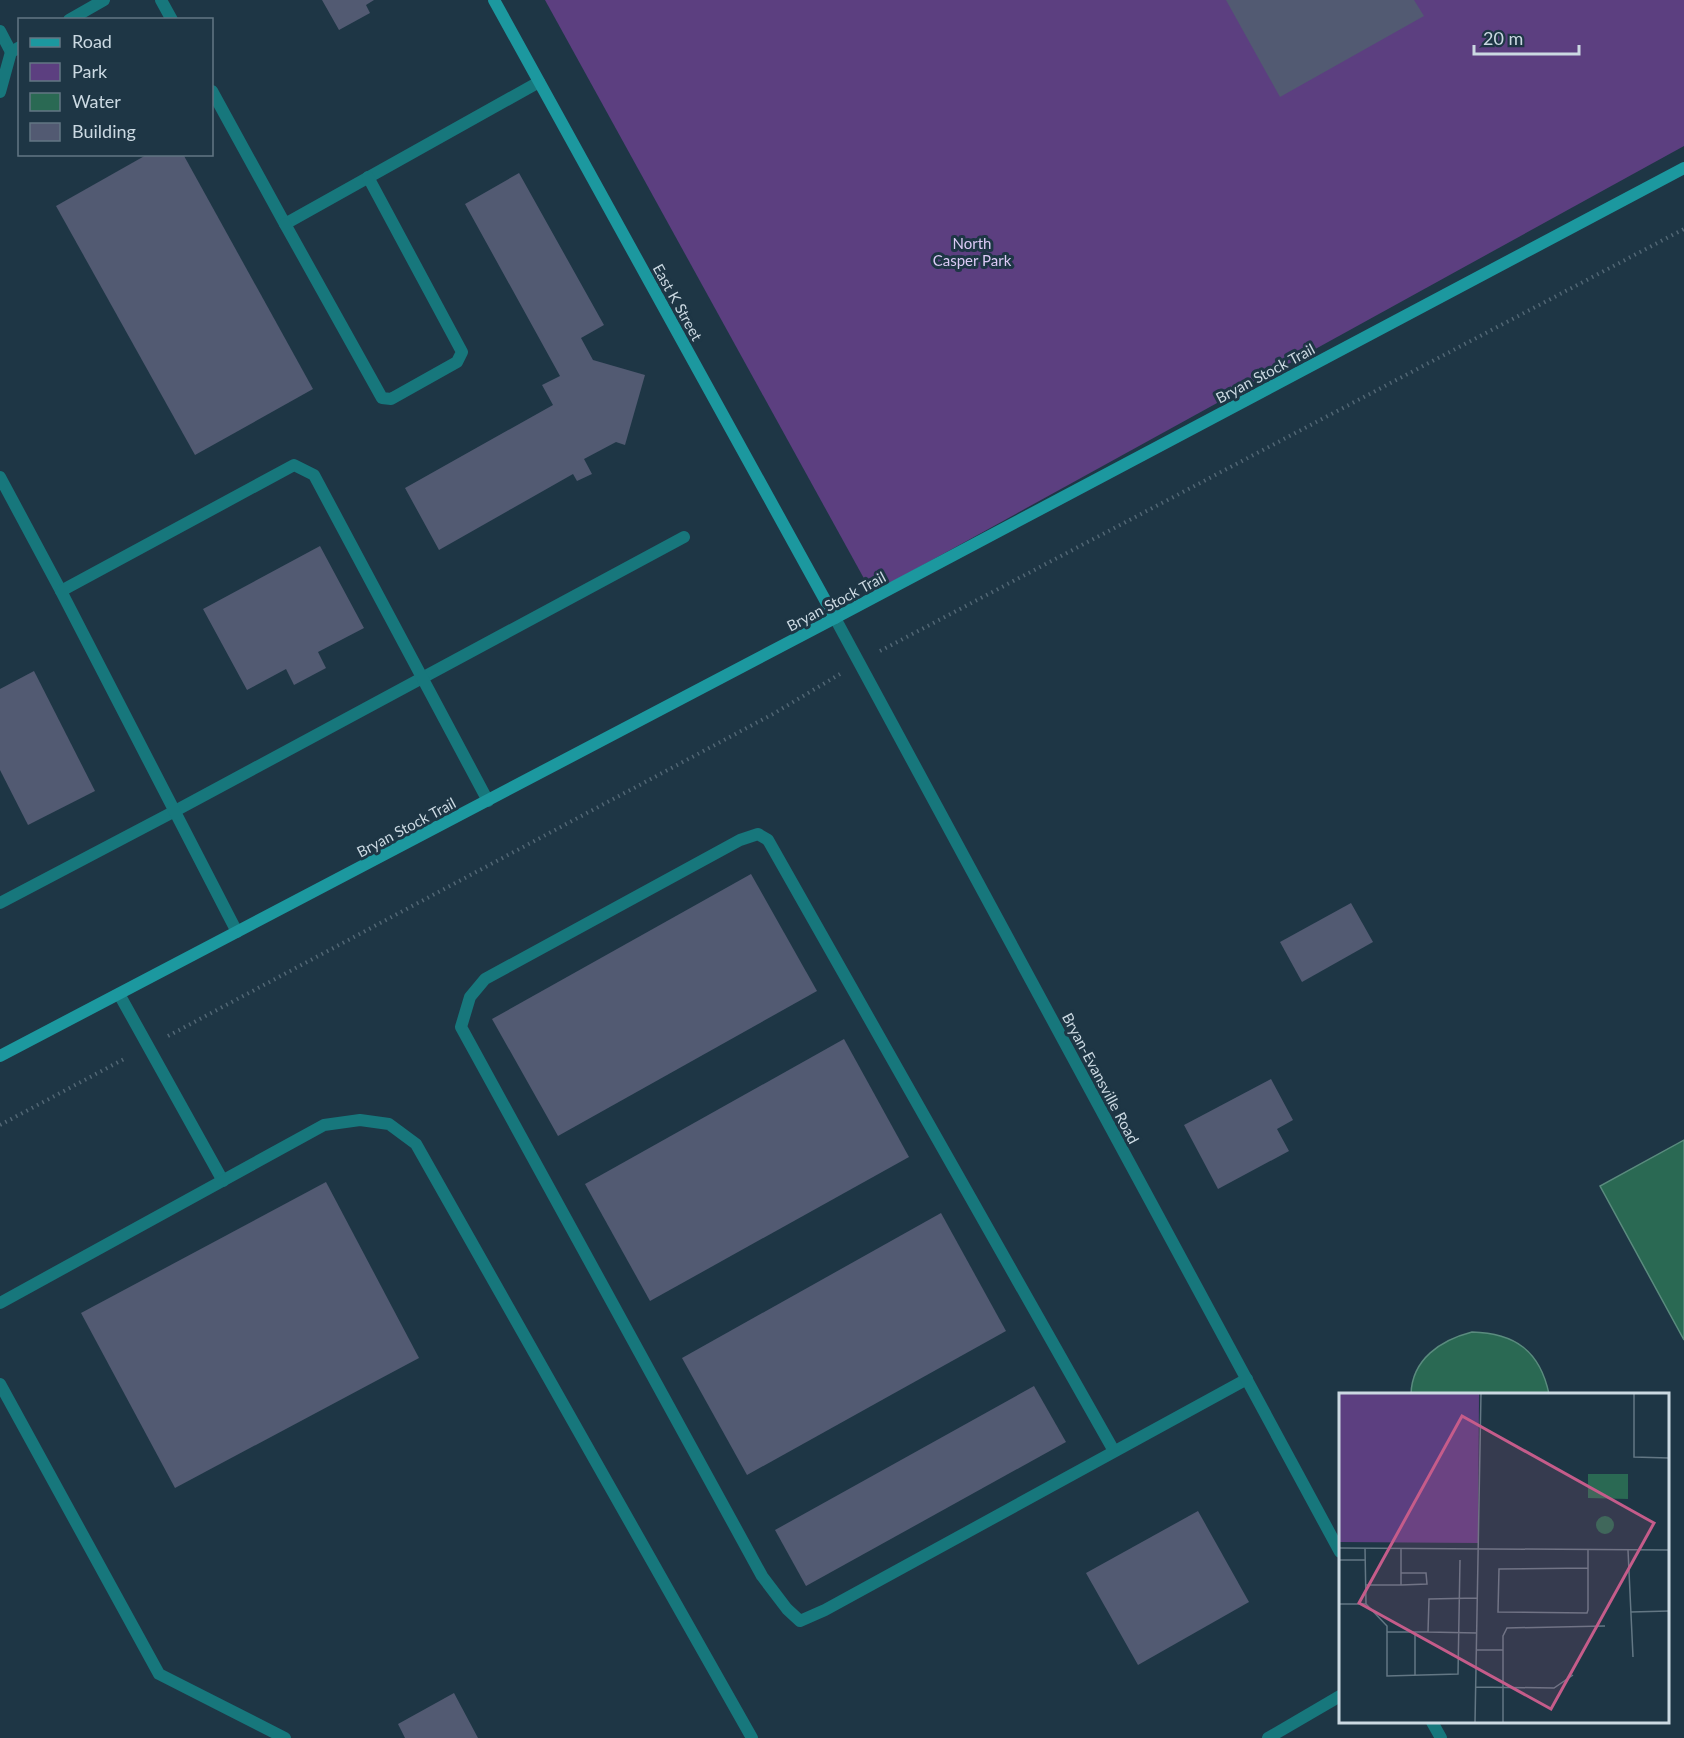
<svg xmlns="http://www.w3.org/2000/svg" width="1684" height="1738" viewBox="0 0 1684 1738" font-family="Lato,sans-serif">
<rect width="100%" height="100%" fill="#1e3645"/>
<!-- green -->
<polygon fill="#5c3f80" points="545,0 1684,0 1684,146 872,593"/>
<!-- water -->
<g fill="#2a6953" stroke="#5a8b7e" stroke-width="1.5">
<polygon points="1684,1140 1684,1340 1600,1186"/>
<path d="M1472 1332C1515 1333 1540 1351 1549 1394H1411C1412 1359 1441 1340 1472 1332Z"/>
</g>
<!-- building -->
<g fill="#525a72">
<polygon points="322,0 374,0 366,5 370,13 339,30"/>
<polygon points="1226,0 1414,0 1424,16 1280,97"/>
<polygon points="148,154 183,154 313,389 195,455 56,206"/>
<polygon points="519,173 604,325 581,338 593,360 645,375 625,445 616,442 584,459 592,474 577,481 573,474 439,550 405,488 553,405 542,385 560,376 465,204"/>
<polygon points="320,546 364,628 318,652 326,668 294,685 286,669 247,690 203,609"/>
<polygon points="34,671 95,791 28,825 0,770 0,689"/>
<polygon points="751,874 817,991 558,1136 492,1019"/>
<polygon points="1351,903 1373,942 1302,982 1280,942"/>
<polygon points="844,1039 909,1157 650,1301 585,1184"/>
<polygon points="1271,1079 1293,1120 1277,1129 1289,1151 1218,1189 1184,1125"/>
<polygon points="326,1182 419,1358 175,1488 81,1313"/>
<polygon points="941,1213 1006,1331 747,1475 682,1358"/>
<polygon points="1034,1386 1066,1442 806,1586 775,1530"/>
<polygon points="1198,1511 1249,1602 1138,1665 1086,1573"/>
<polygon points="454,1693 478,1738 405,1738 398,1724"/>
</g>
<g fill="none" stroke-linecap="round" stroke-linejoin="round">
<!-- path -->
<g stroke="#526775" stroke-width="4" stroke-dasharray="1.5 4.5" stroke-linecap="butt">
<polyline points="880,651 1684,229"/>
<polyline points="168,1036 773,714 840,674"/>
<polyline points="0,1125 126,1058"/>
</g>
<!-- lane -->
<g stroke="#17777c" stroke-width="12">
<polyline points="161,0 172,20"/>
<polyline points="69,20 104,0"/>
<polyline points="0,31 11,52"/>
<polyline points="212,91 285,224 539,82"/>
<polyline points="0,92 11,52 20,47"/>
<polyline points="285,224 382,398 391,399 457,362 462,352 368,177"/>
<polyline points="0,477 61,591"/>
<polyline points="0,903 175,811 684,537"/>
<polyline points="237,932 61,591 294,465 314,475 488,801"/>
<polyline points="119,994 223,1181"/>
<polyline points="0,1303 324,1125 360,1120 389,1124 416,1144 752,1738"/>
<polyline points="0,1384 159,1674 285,1738"/>
<polyline points="1114,1451 768,840 758,834 740,840 485,979 470,997 461,1027 762,1576 787,1609 800,1621 825,1610 1247,1379"/>
</g>
<!-- street -->
<g stroke="#17777c" stroke-width="12">
<polyline points="835,618 1340,1552"/>
<polyline points="1432,1722 1441,1738"/>
<polyline points="1268,1738 1340,1696"/>
</g>
<!-- secondary -->
<g stroke="#1c989f" stroke-width="12">
<polyline points="494,0 835,618"/>
<polyline points="0,1056 835,618 1684,168"/>
</g>
</g>
<g text-anchor="middle" dominant-baseline="central" stroke-width="6" stroke-linejoin="round" paint-order="stroke">
<!-- park labels -->
<g font-size="15" fill="#dbcaf5" stroke="#1e3645">
<text x="972" y="243">North<tspan x="972" dy="17">Casper Park</tspan></text>
</g>
<!-- street labels -->
<g font-size="15" fill="#cbd9e2" stroke="#1e3645">
<text transform="translate(678 302) rotate(61)">East K Street</text>
<text transform="translate(1265 373) rotate(-28)">Bryan Stock Trail</text>
<text transform="translate(836 601) rotate(-28)">Bryan Stock Trail</text>
<text transform="translate(406 827) rotate(-28)">Bryan Stock Trail</text>
<text transform="translate(1101 1078) rotate(62)">Bryan-Evansville Road</text>
</g>
</g>
<!-- overview -->
<g transform="translate(1339 1393)">
<rect width="330" height="330" fill="#1e3645"/>
<path d="M0 0H140L139 150 0 149Z" fill="#5c3f80"/>
<path d="M249 81H289V106L249 105ZM257 132a9 9 0 1 1 18 0a9 9 0 1 1-18 0Z" fill="#2a6953"/>
<path fill="none" stroke="#637784" stroke-width="1.5" d="M295 0V64L330 65M0 155 330 157M26 155 27 211 48 233V283L119 281 121 167M289 157 294 264M0 167H26M249 175 160 176 159 219 248 220 249 217V156M62 180H87L88 191 62 192M26 192H62V155M0 211H27M292 219 330 218M48 239H89M76 239V283M138 240 89 239 90 206 138 205M137 257H164M136 294 215 295 234 282M136 330 142 0M164 330V243L168 235 266 233"/>
<path fill="#c55c8a" fill-opacity="0.15" stroke="#c55c8a" stroke-width="3" d="M123 23 315 130 212 316 20 210Z"/>
<rect width="330" height="330" fill="none" stroke="#cbd9e2" stroke-width="3"/>
</g>
<!-- legend -->
<rect x="18" y="18" width="195" height="138" fill="#1e3645" stroke="#637784" stroke-width="1.5"/>
<rect x="30" y="38" width="30" height="9" fill="#1c989f" stroke="#637784" stroke-width="1.5"/>
<text x="72" y="48" font-size="18" fill="#cbd9e2">Road</text>
<rect x="30" y="63" width="30" height="18" fill="#5c3f80" stroke="#637784" stroke-width="1.5"/>
<text x="72" y="78" font-size="18" fill="#cbd9e2">Park</text>
<rect x="30" y="93" width="30" height="18" fill="#2a6953" stroke="#637784" stroke-width="1.5"/>
<text x="72" y="108" font-size="18" fill="#cbd9e2">Water</text>
<rect x="30" y="123" width="30" height="18" fill="#525a72" stroke="#637784" stroke-width="1.5"/>
<text x="72" y="138" font-size="18" fill="#cbd9e2">Building</text>
<!-- scale -->
<path d="M1474 45v9h105v-9" fill="none" stroke="#cbd9e2" stroke-width="3"/>
<text x="1483" y="45" font-size="18" fill="#cbd9e2" stroke="#1e3645" stroke-width="4.5" paint-order="stroke">20 m</text>
</svg>
